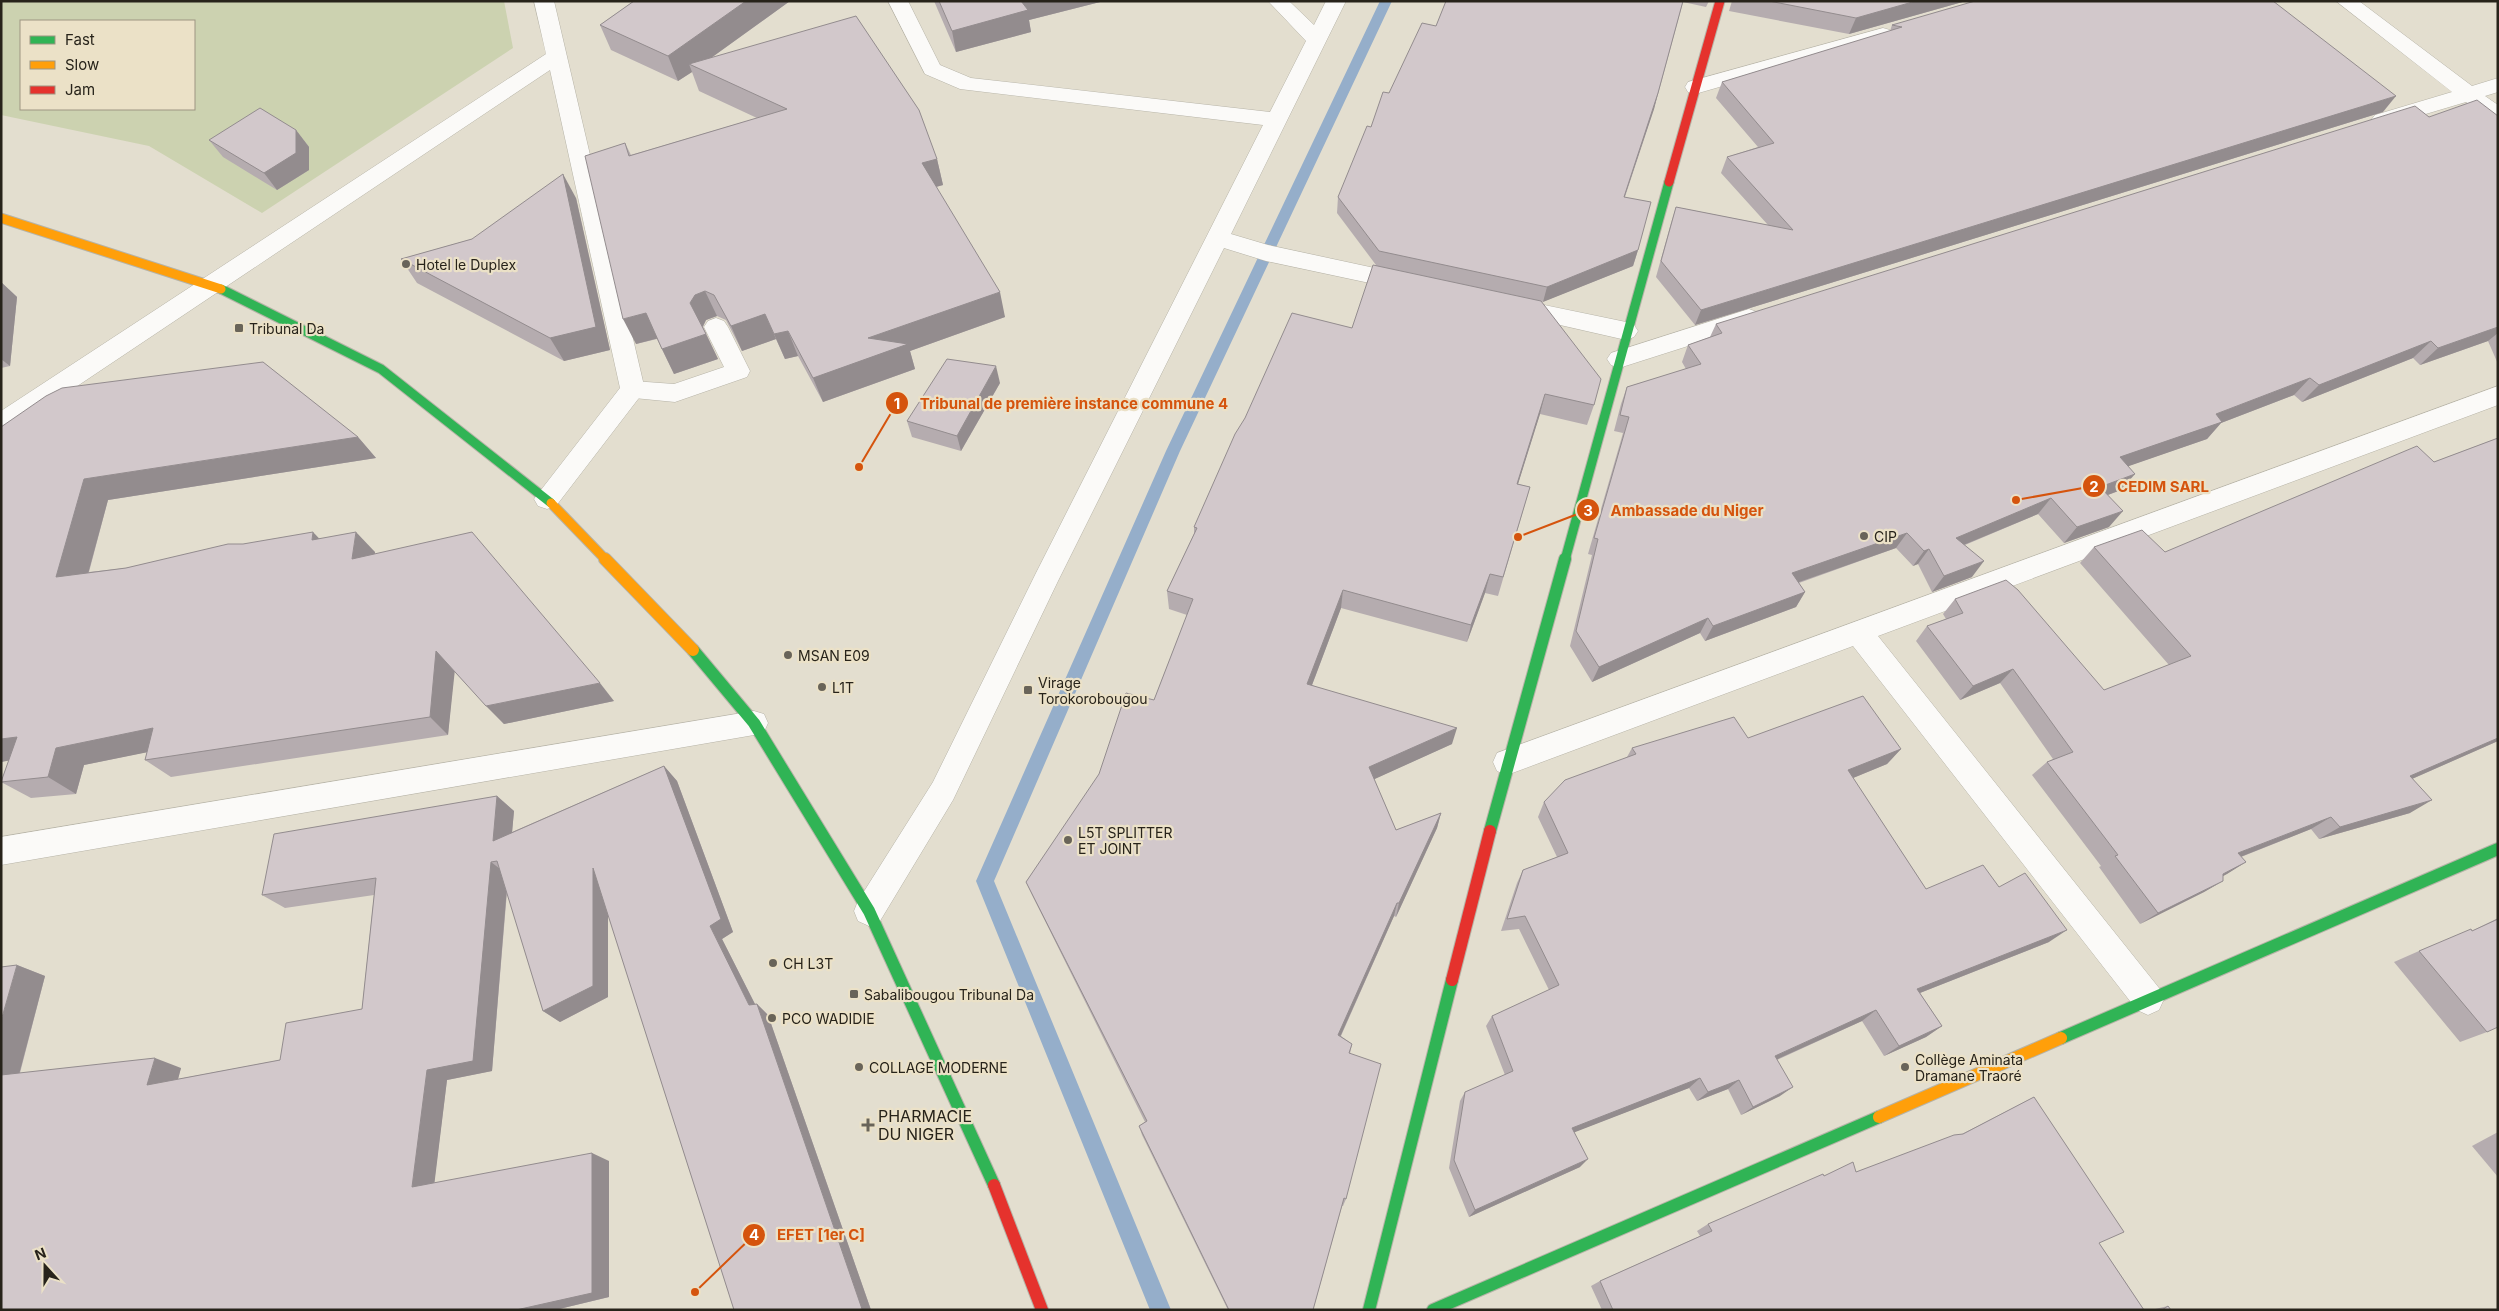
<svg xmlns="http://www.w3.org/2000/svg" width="2499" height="1311" viewBox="0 0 2499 1311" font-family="Inter,sans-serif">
<rect width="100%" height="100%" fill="#e3decf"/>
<!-- green -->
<path fill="#ccd2b0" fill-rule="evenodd" d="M1 1H504L513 48 262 213 149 146 1 115ZM21 21H194V109H21Z"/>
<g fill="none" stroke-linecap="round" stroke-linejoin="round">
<!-- stream -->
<polygon fill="#95aeca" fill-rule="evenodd" points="1380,1 1392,1 1180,451 994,881 1171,1310 1150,1310 976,881 1166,451"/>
<defs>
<polygon id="lane" points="716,318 724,321 728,327 750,371 747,377 675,402 624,397 621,390 624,383 633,381 674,384 724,367 704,327 708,321"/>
<g id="street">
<polygon points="534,1 554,1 645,390 556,506 547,509 538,506 534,499 620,388 550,70 10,431 1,433 1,411 546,54"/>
<polygon points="888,1 908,1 940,65 971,78 1270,112 1306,41 1268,1 1289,1 1314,25 1326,1 1346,1 1231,234 1268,245 1407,275 1415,277 1419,283 1415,289 1407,291 1266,261 1224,248 1058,581 953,800 880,921 869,926 858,921 854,911 858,901 933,782 1036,573 1263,125 960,89 925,74"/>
<polygon points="2336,1 2359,1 2472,86 2498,78 2498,92 2485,96 2498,105 2498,123 2491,121 2466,102 2382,127 2375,125 2371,120 2375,115 2452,92"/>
<polygon points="1883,28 1890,30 1893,34 1890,38 1695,94 1688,92 1685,87 1688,82"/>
<polygon points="1515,299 1626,322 1634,325 1638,331 1634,337 1626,340 1507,313 1503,307 1507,301"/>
<polygon points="1749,309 1757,312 1761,318 1757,324 1619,368 1611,365 1607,359 1611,353"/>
<polygon points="2498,386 2498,405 1878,636 2159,988 2164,999 2159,1010 2148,1015 2137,1010 1853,646 1507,775 1497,771 1493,762 1497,753"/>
<polygon points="754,711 764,714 768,723 764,732 754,735 1,865 1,837"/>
</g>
<g id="fast-far1">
<polyline points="221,289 381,369 551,503"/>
<polyline points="1565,560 1669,182"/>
</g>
<g id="fast">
<polyline points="693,650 754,723 869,911 994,1185"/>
<polyline points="1490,831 1565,559"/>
<polyline points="2061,1038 2498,849"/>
<polyline points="1369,1310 1452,980"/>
<polyline points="1433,1310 1879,1117"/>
</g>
<g id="slow-far1">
<polyline points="1,218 221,289"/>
<polyline points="551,503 606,560"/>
</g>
<g id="slow">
<polyline points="605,559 693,650"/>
<polyline points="1879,1117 2061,1038"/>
</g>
<polyline id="jam-far1" points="1669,182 1720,1"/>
<g id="jam">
<polyline points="1452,980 1490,831"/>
<polyline points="994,1185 1042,1310"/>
</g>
</defs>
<!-- lane casing -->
<use href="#lane" stroke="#b6b3a7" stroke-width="1"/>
<!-- street casing -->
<use href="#street" stroke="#b6b3a7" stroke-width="1"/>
<!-- fast-far1 casing -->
<use href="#fast-far1" stroke="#b6b3a7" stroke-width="11"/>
<!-- fast casing -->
<use href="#fast" stroke="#b6b3a7" stroke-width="14"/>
<!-- slow-far1 casing -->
<use href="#slow-far1" stroke="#b6b3a7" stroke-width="11"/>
<!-- slow casing -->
<use href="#slow" stroke="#b6b3a7" stroke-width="14"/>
<!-- jam-far1 casing -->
<use href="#jam-far1" stroke="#b6b3a7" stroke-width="11"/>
<!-- jam casing -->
<use href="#jam" stroke="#b6b3a7" stroke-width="14"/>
<!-- lane -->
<use href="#lane" fill="#fbfaf8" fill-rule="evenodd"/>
<!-- street -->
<use href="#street" fill="#fbfaf8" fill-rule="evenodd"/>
<!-- fast-far1 -->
<use href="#fast-far1" stroke="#30b455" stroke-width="9"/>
<!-- fast -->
<use href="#fast" stroke="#30b455" stroke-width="12"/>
<!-- slow-far1 -->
<use href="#slow-far1" stroke="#ff9f0a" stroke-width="9"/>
<!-- slow -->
<use href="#slow" stroke="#ff9f0a" stroke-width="12"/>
<!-- jam-far1 -->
<use href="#jam-far1" stroke="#e5322d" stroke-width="9"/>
<!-- jam -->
<use href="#jam" stroke="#e5322d" stroke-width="12"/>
</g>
<!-- wall -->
<g fill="#b5acaf">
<polygon points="634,1 790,1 711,58 937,159 943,185 936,187 1005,317 910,351 915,369 823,402 798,356 785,359 776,339 742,351 726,320 717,316 706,320 703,327 718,359 674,374 657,339 636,344 625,143 631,155 757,118 699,91 692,72 678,81 611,50 600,25"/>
<polygon points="934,1 1104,1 1029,20 1031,32 956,52"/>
<polygon points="1446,1 1709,1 1706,7 1683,2 1654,109 1625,197 1638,250 1633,266 1542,302 1594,405 1587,425 1540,414 1518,484 1530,487 1498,596 1485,593 1467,642 1341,608 1312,685 1452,744 1374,779 1396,830 1441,813 1437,828 1396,917 1394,916 1341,1036 1352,1044 1350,1054 1346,1199 1343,1206 1342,1206 1313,1310 1228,1310 1142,1135 1139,1126 1145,1122 1032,895 1026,882 1154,700 1187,615 1169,609 1167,591 1194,534 1194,527 1352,328 1376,265 1337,213 1338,197 1371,127 1389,93 1436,26"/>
<polygon points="1732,1 1966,1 1849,34 1729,11"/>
<polygon points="1892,25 2383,112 1695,325 1656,277 1671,223 1676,207 1768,225 1721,173 1727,157 1758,147 1716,98 1722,82 1890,31"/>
<polygon points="2498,116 2498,364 2488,341 2420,365 2413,358 2302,402 2294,395 2221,423 2207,439 2128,466 2121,490 2108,495 2109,527 2064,543 2038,514 1965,545 1972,577 1932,592 1918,564 1913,566 1896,548 1799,583 1805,592 1796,607 1705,641 1700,633 1592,682 1570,646 1592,555 1588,554 1623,433 1614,431 1621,404 1627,387 1686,369 1682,362 1688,345 1710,337 1716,324 2429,117"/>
<polygon points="296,130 309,147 309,170 277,190 223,157 209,140"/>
<polygon points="576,198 610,350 564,361 417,283 401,259 472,239"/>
<polygon points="1,282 17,297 10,366 1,368"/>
<polygon points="1000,383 961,451 912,437 907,421"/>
<polygon points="1,427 358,437 376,458 108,500 89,572 126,568 243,544 319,538 375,552 375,554 614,701 504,724 454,671 448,735 171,777 145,760 147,752 84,765 76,794 31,798 1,782 9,760 1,762"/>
<polygon points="2498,438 2498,741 2412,779 2410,813 2319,839 2311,829 2241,857 2246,862 2223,876 2223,881 2204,892 2140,924 2099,867 2101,866 2032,775 2047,762 2053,759 2000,683 1960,700 1916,641 1927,626 1946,619 1943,614 1955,599 2104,690 2169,665 2080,563 2094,547 2165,552 2434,462"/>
<polygon points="1748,738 1901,749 1887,764 1853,778 1926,889 1999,887 2049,942 1920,993 1942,1026 1926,1037 1884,1056 1862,1021 1777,1060 1780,1096 1741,1115 1728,1089 1697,1101 1689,1088 1574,1132 1580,1167 1469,1217 1449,1168 1460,1101 1465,1092 1505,1075 1486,1026 1492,1016 1549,990 1519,929 1501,931 1517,883 1523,870 1557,857 1538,817 1544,802 1627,757 1632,748"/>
<polygon points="664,766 677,781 733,932 722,939 755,1004 757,1004 768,1015 871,1310 734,1310 608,914 608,997 560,1022 543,1011 507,892 492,1071 447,1080 434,1183 609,1161 609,1297 555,1310 1,1310 17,965 45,976 20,1073 181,1068 178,1079 280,1060 362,1009 374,895 285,908 262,895 497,796 514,811 512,832"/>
<polygon points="2498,918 2498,1027 2487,1032 2460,1042 2394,962 2419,951 2472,931"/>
<polygon points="2034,1097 2099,1243 2144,1310 1602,1310 1591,1286 1600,1281 1700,1236 1697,1231 1708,1224 1824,1176 1856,1172 1962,1134"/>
<polygon points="2498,1132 2498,1177 2472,1146"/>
<polygon points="2168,1306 2171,1310 2151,1310"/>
</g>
<!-- shaded-wall -->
<g fill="#938c8e">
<polygon points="746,1 790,1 697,68 689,64 692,72 678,81 668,56"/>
<polygon points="1021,1 1104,1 1029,20 1031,32 956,52 952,31"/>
<polygon points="1916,1 1966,1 1849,34 1856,18"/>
<polygon points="1658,93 1654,109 1619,213 1624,197"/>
<polygon points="2396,96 2383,112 1695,325 1701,310"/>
<polygon points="296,130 309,147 309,170 277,190 264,173"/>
<polygon points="937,159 943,185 928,189 922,163"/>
<polygon points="563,174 576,198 610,350 564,361 550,338"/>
<polygon points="1638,250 1633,266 1543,302 1547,287"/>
<polygon points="1,282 17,297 10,366 1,359"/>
<polygon points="705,291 717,316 706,320 702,328 690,303 695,295"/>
<polygon points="1000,292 1005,317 910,351 915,369 823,402 813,378 868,338"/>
<polygon points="646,313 659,338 636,344 623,319"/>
<polygon points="765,314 776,339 742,351 731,326"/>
<polygon points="2498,327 2498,333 2488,341 2420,365 2438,348"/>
<polygon points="788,331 798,356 785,359 774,334"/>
<polygon points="706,334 718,359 674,374 662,349"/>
<polygon points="2431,341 2413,358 2302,402 2319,385"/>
<polygon points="996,366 1000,383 961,451 957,436"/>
<polygon points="2310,378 2294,395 2221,423 2207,439 2106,474 2120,457 2216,414"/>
<polygon points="1545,394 1540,414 1512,503 1517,484"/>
<polygon points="358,437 376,458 108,500 82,596 56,577 84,479"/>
<polygon points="2135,474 2121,490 2086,503 2100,487"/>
<polygon points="2051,498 2038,514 1944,553 1956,538"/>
<polygon points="2123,511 2109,527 2064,543 2077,527"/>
<polygon points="313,532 333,553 312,540"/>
<polygon points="356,532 375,552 372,578 352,559"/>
<polygon points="1907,533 1896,548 1782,588 1792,573"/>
<polygon points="1929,549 1918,564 1913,566 1924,551"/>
<polygon points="1984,561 1972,577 1932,592 1944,576"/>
<polygon points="1490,574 1485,593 1467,642 1471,625"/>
<polygon points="1343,590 1341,608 1306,701 1307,684"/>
<polygon points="1805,592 1796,607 1705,641 1713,626"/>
<polygon points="1708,618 1700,633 1592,682 1599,667"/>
<polygon points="436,651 455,669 448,735 430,717"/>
<polygon points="2013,669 2000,683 1960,700 1973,686"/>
<polygon points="600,683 614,701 504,724 486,706"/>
<polygon points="153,728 178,746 84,765 76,794 48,777 56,748"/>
<polygon points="1457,728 1452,744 1366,783 1369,767"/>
<polygon points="17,737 46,754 1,762 1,739"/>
<polygon points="2498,738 2498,741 2389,789 2410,776"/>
<polygon points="1901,749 1887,764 1836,785 1848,770"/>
<polygon points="664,766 677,781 733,932 722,939 761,1016 749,1005 710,926"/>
<polygon points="497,796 514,811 510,855 493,841"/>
<polygon points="2432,800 2410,813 2319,839 2340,827"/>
<polygon points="1441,813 1437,828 1396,917 1399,903"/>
<polygon points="2331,817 2311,829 2220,865 2238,853"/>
<polygon points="491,862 508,875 492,1071 447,1080 433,1195 412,1187 427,1070"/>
<polygon points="2246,862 2227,874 2204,886 2223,874"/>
<polygon points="593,868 608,882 608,997 560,1022 543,1011"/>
<polygon points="2223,881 2204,892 2140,924 2158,913"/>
<polygon points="1397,903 1394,916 1336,1046 1338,1035"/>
<polygon points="2067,930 2049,942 1902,1000 1917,989"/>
<polygon points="17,965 45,976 16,1086 1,1082 1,1021"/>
<polygon points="757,1004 768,1015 871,1310 864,1310 862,1309"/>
<polygon points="1876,1010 1862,1021 1762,1066 1775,1056"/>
<polygon points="1942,1026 1926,1037 1884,1056 1899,1046"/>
<polygon points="155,1058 181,1068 174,1094 147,1085"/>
<polygon points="1700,1078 1689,1088 1565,1136 1572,1128"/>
<polygon points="1739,1080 1728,1089 1697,1101 1708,1092"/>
<polygon points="1793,1087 1780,1096 1741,1115 1753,1107"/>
<polygon points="592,1153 609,1161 609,1297 555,1310 516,1310"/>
<polygon points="1588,1159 1580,1167 1469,1217 1475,1210"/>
</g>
<!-- building -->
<g fill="#d2c8cb" stroke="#938c8e">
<polygon points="634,1 746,1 668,56 600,25"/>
<polygon points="939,1 1021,1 1028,10 952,31"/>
<polygon points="1446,1 1683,1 1658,93 1624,197 1651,202 1638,250 1547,287 1379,251 1338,197 1367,126 1371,127 1383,92 1389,93 1422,23 1436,26"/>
<polygon points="1769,1 1916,1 1856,18"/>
<polygon points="1975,1 2273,1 2396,96 1701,310 1661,261 1676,207 1793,230 1727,157 1774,143 1722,82 1902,27 1892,25"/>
<polygon points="856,16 919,110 937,159 922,163 1000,292 868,338 908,344 813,378 788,331 774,334 765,314 731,326 714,295 705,291 695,295 690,303 706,334 662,349 646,313 623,319 585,156 625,143 629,156 787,109 689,64"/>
<polygon points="2477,100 2498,116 2498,327 2438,348 2431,341 2319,385 2310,378 2216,414 2222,422 2120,457 2135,474 2100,487 2123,511 2077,527 2051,498 1956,538 1984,561 1944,576 1929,549 1924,551 1907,533 1792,573 1805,592 1713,626 1708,618 1599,667 1576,631 1598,539 1594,538 1629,417 1620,415 1627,387 1701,364 1688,345 1722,333 1716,324 2415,106 2429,117"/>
<polygon points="260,108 296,130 296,153 264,173 209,140"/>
<polygon points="563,174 596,327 550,338 401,259 472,239"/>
<polygon points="1373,265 1541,301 1601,379 1594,405 1545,394 1517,484 1530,487 1503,577 1490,574 1471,625 1343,590 1307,684 1457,728 1369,767 1396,830 1441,813 1399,903 1397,903 1338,1035 1352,1044 1349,1053 1381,1064 1346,1199 1344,1198 1313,1310 1229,1310 1139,1126 1147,1121 1026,882 1099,774 1126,693 1154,700 1193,599 1167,591 1197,528 1194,527 1235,434 1245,418 1292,313 1352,328"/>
<polygon points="947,359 996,366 957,436 907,421"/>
<polygon points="263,362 358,437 84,479 56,577 126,568 228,544 243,544 313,532 312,540 356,532 352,559 472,532 600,683 486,706 436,651 430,717 145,760 153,728 56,748 48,777 1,782 17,737 1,739 1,427 46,396 62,388"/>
<polygon points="2498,438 2498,738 2410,776 2432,800 2340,827 2331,817 2238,853 2246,862 2223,874 2223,881 2158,913 2115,856 2118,855 2047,762 2073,752 2013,669 1973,686 1927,626 1963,613 1955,599 2006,580 2018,590 2104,690 2191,656 2094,547 2142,530 2165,552 2417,446 2434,462"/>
<polygon points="1863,696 1901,749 1848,770 1926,889 1983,865 1999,887 2025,873 2067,930 1917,989 1942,1026 1899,1046 1876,1010 1775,1056 1793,1087 1753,1107 1739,1080 1708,1092 1700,1078 1572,1128 1588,1159 1475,1210 1454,1160 1465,1092 1513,1071 1492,1016 1559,985 1525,916 1507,919 1523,870 1568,853 1544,802 1565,780 1636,754 1632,748 1734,717 1748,738"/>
<polygon points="664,766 721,919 710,926 749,1005 757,1004 862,1309 857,1310 734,1310 593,868 593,986 543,1011 497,861 491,862 473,1061 427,1070 412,1187 592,1153 592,1293 516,1310 1,1310 1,1075 155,1058 147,1085 280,1060 286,1023 362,1009 376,878 262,895 274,834 497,796 493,841"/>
<polygon points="2498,919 2498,1027 2487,1032 2419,951 2471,929 2472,931"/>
<polygon points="17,965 1,1021 1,967"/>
<polygon points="2034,1097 2124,1232 2099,1243 2144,1310 1613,1310 1600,1281 1712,1231 1708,1224 1823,1174 1824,1176 1853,1162 1856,1172 1954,1135 1963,1134"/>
<polygon points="2168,1306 2171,1310 2162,1310"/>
</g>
<!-- markers -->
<g fill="#696459" stroke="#ebe1c7" stroke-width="2">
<circle cx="406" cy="264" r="5"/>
<rect x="234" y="323" width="10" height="10" rx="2.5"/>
<circle cx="1864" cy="536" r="5"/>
<circle cx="788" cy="655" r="5"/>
<circle cx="822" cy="687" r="5"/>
<rect x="1023" y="685" width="10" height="10" rx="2.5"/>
<circle cx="1068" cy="840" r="5"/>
<circle cx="773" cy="963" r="5"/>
<rect x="849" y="989" width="10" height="10" rx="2.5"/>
<circle cx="772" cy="1018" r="5"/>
<circle cx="859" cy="1067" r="5"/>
<circle cx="1905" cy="1067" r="5"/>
<path d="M865.5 1117.5h5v5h5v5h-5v5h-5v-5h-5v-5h5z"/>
</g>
<g text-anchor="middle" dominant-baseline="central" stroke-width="4.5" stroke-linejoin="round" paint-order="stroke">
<!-- poi labels -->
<g font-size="14" fill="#27231a" stroke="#ebe1c7" text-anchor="start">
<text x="416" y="264">Hotel le Duplex</text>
<text x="249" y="328">Tribunal Da</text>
<text x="1874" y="536">CIP</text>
<text x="798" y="655">MSAN E09</text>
<text x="1038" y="682">Virage<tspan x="1038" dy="16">Torokorobougou</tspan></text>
<text x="832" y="687">L1T</text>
<text x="1078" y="832">L5T SPLITTER<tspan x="1078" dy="16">ET JOINT</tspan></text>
<text x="783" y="963">CH L3T</text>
<text x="864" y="994">Sabalibougou Tribunal Da</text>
<text x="782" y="1018">PCO WADIDIE</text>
<text x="1915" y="1059">Collège Aminata<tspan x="1915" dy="16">Dramane Traoré</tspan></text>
<text x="869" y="1067">COLLAGE MODERNE</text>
</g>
<!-- near-poi labels -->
<g font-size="16" fill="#27231a" stroke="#ebe1c7" text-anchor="start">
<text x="878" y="1116">PHARMACIE<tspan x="878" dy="18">DU NIGER</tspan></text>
</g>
</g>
<!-- callouts -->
<path fill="none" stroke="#d5540d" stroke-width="2" d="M859 467L897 403M2016 500L2094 486M1518 537L1588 510M695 1292L754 1235"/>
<g fill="#d5540d" stroke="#ebe1c7" stroke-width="2">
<circle cx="859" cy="467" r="5"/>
<circle cx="2016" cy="500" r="5"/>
<circle cx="1518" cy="537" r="5"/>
<circle cx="695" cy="1292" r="5"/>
<circle cx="897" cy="403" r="12"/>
<circle cx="2094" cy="486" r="12"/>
<circle cx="1588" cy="510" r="12"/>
<circle cx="754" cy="1235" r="12"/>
</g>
<g font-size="15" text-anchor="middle" font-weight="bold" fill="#fff">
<text x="897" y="409">1</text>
<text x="2094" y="492">2</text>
<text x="1588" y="516">3</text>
<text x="754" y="1240">4</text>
</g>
<g font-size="15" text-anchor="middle" font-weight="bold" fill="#d5540d" stroke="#ebe1c7" stroke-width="4.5" stroke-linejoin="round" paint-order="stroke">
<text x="1074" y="409">Tribunal de première instance commune 4</text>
<text x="2163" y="492">CEDIM SARL</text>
<text x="1687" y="516">Ambassade du Niger</text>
<text x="821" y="1240">EFET [1er C]</text>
</g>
<!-- border -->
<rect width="2499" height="1311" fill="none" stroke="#27231a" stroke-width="5"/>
<!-- legend -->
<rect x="20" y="20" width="175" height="90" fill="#ebe1c7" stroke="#9d9582"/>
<rect x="30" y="36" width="25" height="8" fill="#30b455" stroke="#9d9582"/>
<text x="65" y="45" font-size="15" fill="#27231a">Fast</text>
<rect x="30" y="61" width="25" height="8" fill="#ff9f0a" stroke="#9d9582"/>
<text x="65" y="70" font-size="15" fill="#27231a">Slow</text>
<rect x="30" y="86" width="25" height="8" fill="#e5322d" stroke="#9d9582"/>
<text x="65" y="95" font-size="15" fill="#27231a">Jam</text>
<!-- north arrow -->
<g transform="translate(45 1266) rotate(339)" stroke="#ebe1c7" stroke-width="4" paint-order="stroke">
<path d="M0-4L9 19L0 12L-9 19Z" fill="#27231a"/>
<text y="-8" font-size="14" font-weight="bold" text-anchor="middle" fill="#27231a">N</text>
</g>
</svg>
